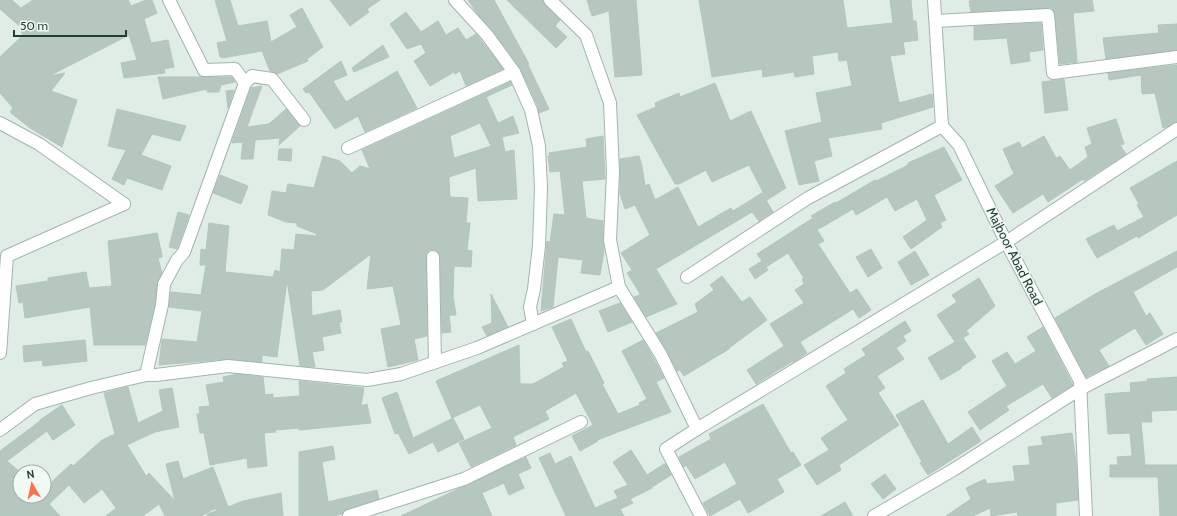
<svg xmlns="http://www.w3.org/2000/svg" width="1177" height="516" viewBox="0 0 1177 516" font-family="Cabin,sans-serif">
<rect width="100%" height="100%" fill="#e0ece6"/>
<!-- building -->
<g fill="#b5c7bf" stroke="#b2c7bd" fill-rule="evenodd">
<polygon points="0,0 12,0 21,8 33,0 128,0 131,6 146,0 152,0 157,13 144,19 151,43 168,40 174,67 164,69 165,73 124,78 121,63 137,60 129,35 49,76 65,73 51,91 77,100 62,147 30,128 10,112 13,108 0,93 0,57 23,35 21,31 23,29 0,9"/>
<polygon points="215,0 230,0 238,26 267,21 271,42 297,27 290,15 302,8 323,47 307,59 308,61 277,74 270,71 262,51 222,58 222,57 220,57 217,43 227,41"/>
<polygon points="330,0 380,0 367,9 369,12 350,26"/>
<polygon points="468,0 494,0 529,64 528,65 549,109 539,113 538,107 520,68 493,31 477,13"/>
<polygon points="507,0 542,0 545,5 560,20 555,26 567,37 556,48"/>
<polygon points="587,0 636,0 642,75 615,77 609,11 592,16"/>
<polygon points="699,0 843,0 847,28 893,23 890,0 911,0 913,21 916,21 918,40 903,42 905,54 890,56 899,103 932,94 933,107 881,123 882,129 828,138 832,156 814,161 819,181 799,185 785,131 822,122 816,93 852,86 847,60 839,61 838,52 812,56 814,74 795,77 794,72 763,77 762,69 712,77"/>
<polygon points="976,0 1092,0 1094,11 1073,13 1077,62 1060,64 1055,14 1052,8 1048,8 971,12 969,1"/>
<polygon points="406,12 421,32 438,21 446,35 458,28 466,40 476,34 503,69 466,86 460,71 455,74 454,72 430,86 414,61 426,53 421,44 407,49 390,24"/>
<polygon points="1041,23 1043,50 1029,52 1030,61 1011,64 1007,38 974,40 974,26"/>
<polygon points="1177,24 1177,50 1106,59 1103,38 1159,33 1158,25"/>
<polygon points="383,45 389,57 354,72 352,68"/>
<polygon points="341,61 347,75 333,81 346,102 397,71 417,108 365,132 358,116 335,129 309,92 306,93 303,89"/>
<polygon points="1177,65 1177,122 1167,127 1163,128 1155,93 1142,94 1141,75 1109,80 1108,73"/>
<polygon points="158,77 232,77 235,82 221,85 219,92 207,92 207,89 163,99"/>
<polygon points="1064,79 1068,110 1045,113 1042,82"/>
<path d="M510 82 512 85 486 97 498 123 513 116 519 133 502 137 505 152 514 150 517 199 478 201 476 168 449 177 450 197 468 198 466 223H470L467 250 472 251 471 267 454 266 453 296 456 315H449L451 332 442 333 440 256 439 253 436 250H429L427 253 426 257 427 336 414 339 418 360 388 367 381 329 401 325 393 286 367 289 371 254 323 290 311 291 312 316 340 310 342 322H339L341 333 322 337 324 350 312 352 315 367 300 366 287 280 277 357 262 355V362L227 359 159 365 162 339 197 342 202 311 169 307 171 292 201 295 206 265H200L201 249 206 250 209 223 229 226 225 272 273 277 275 270 280 272 282 249 294 250 296 234 316 236 317 234 297 226V223L286 222 268 215 272 191 286 193 288 184 314 188 323 156 340 161 352 173 360 166 370 169 362 150ZM480 123 491 146 454 158 450 136Z"/>
<polygon points="715,83 730,121 751,111 786,188 767,200 749,165 712,182 706,170 679,184 675,184 637,115 656,107 655,103 679,93 680,97"/>
<polygon points="262,86 247,127 269,124 286,109 300,126 279,145 280,138 255,140 253,159 241,159 243,142 232,143 232,142 251,88"/>
<polygon points="234,90 228,108 226,91"/>
<polygon points="117,109 186,126 180,141 152,134 141,155 171,166 162,190 127,178 124,185 112,179 126,150 108,146"/>
<polygon points="1116,119 1124,144 1120,145 1126,154 1084,181 1083,179 1048,202 1043,194 1013,213 995,186 1014,174 1003,149 1019,142 1022,148 1044,136 1056,158 1060,156 1070,170 1088,157 1085,147 1092,144 1087,128"/>
<polygon points="603,136 605,179 582,181 586,218 603,221 603,240 604,251 600,275 581,273 583,260 558,257 553,307 541,311 547,241 550,242 554,214 565,215 560,171 550,172 548,156 550,156 549,153 587,147 586,139"/>
<polygon points="944,147 962,180 934,195 946,220 940,223 942,227 911,249 903,237 927,220 917,199 895,211 887,197 856,215 853,209 817,230 824,241 818,244 850,293 857,289 871,310 859,318 853,309 800,342 807,353 793,362 793,361 756,384 747,370 784,346 770,324 804,303 795,290 804,284 802,279 804,278 788,253 766,267 768,270 755,279 749,269 762,261 757,254 813,218 811,216 835,202 836,203 875,180 876,181 908,165 908,163"/>
<polygon points="279,149 292,149 291,161 278,160"/>
<polygon points="639,156 642,166 645,186 649,184 655,200 678,187 698,227 731,208 733,211 762,193 773,212 759,221 752,212 656,269 677,304 646,317 634,297 640,295 639,292 627,273 632,270 621,253 650,235 635,205 625,209 620,194 620,159"/>
<polygon points="1177,161 1177,215 1138,238 1137,236 1097,258 1086,239 1114,225 1117,231 1144,217 1137,205 1139,204 1130,188"/>
<polygon points="220,175 248,186 241,204 213,193"/>
<polygon points="178,212 189,215 177,249 169,247"/>
<polygon points="157,233 162,255 162,257 158,258 162,273 157,283 155,304 145,345 94,345 90,307 25,318 23,302 19,303 16,286 48,281 48,278 86,272 89,288 112,286 108,241"/>
<polygon points="871,249 882,268 868,277 856,257"/>
<polygon points="915,251 929,275 911,285 898,262"/>
<polygon points="1177,251 1177,267 1133,292 1146,316 1150,313 1163,334 1146,345 1135,328 1099,350 1109,366 1086,377 1055,318 1097,293"/>
<polygon points="722,276 742,302 750,297 767,320 729,348 729,349 684,376 680,370 677,371 667,351 656,333 698,312 695,304 714,290 710,285"/>
<polygon points="979,278 995,306 966,331 969,334 963,338 976,357 961,367 962,368 941,380 928,358 955,342 937,315 957,302 952,295"/>
<polygon points="491,294 508,327 487,336 482,327 492,323"/>
<polygon points="620,303 632,322 608,332 599,311"/>
<polygon points="571,319 586,352 588,351 604,383 602,384 618,414 640,405 639,403 647,399 622,351 643,340 654,359 664,378 656,382 671,412 597,440 598,441 580,451 572,436 593,425 576,393 545,411 549,419 513,437 516,445 471,467 459,443 492,428 480,405 452,418 436,381 519,345 520,384 533,384 564,367 562,363 568,361 552,327"/>
<polygon points="905,321 911,331 903,336 906,341 896,348 904,359 877,376 885,388 878,393 899,425 839,465 841,470 817,485 804,465 829,450 821,438 848,420 826,386 846,373 844,369 866,355 862,349"/>
<polygon points="1043,327 1073,385 1052,398 1043,384 1006,406 1009,410 980,430 968,412 1007,386 992,361 1007,352 1015,364 1036,351 1027,337"/>
<polygon points="85,340 87,361 43,366 42,360 24,362 23,346"/>
<polygon points="238,374 263,377 265,395 273,394 273,398 300,396 299,381 364,388 361,406 367,404 371,423 299,430 299,428 275,430 276,432 264,433 267,466 248,468 247,458 210,465 204,433 200,433 197,414 200,414 199,407 210,406 206,385 224,382 223,377"/>
<polygon points="1177,377 1177,410 1151,411 1152,422 1141,422 1145,465 1177,465 1177,516 1160,516 1158,477 1110,477 1110,465 1118,465 1117,457 1132,456 1130,433 1108,434 1105,394 1131,392 1130,383 1148,381 1147,379"/>
<polygon points="128,387 138,423 163,411 159,390 172,388 179,427 155,432 127,445 146,476 149,473 175,501 166,464 178,461 183,479 213,467 228,507 243,501 281,493 283,516 207,516 207,514 216,511 216,508 201,516 165,516 159,504 143,516 106,516 116,508 102,489 84,503 69,485 49,504 60,516 0,516 0,451 40,421 40,420 62,405 75,425 53,440 47,431 7,461 20,472 20,496 44,496 44,489 71,464 73,466 102,440 115,434 104,393"/>
<polygon points="397,392 413,438 453,418 464,439 438,452 433,442 409,454 398,433 395,434 382,398"/>
<polygon points="923,400 948,444 972,427 981,441 928,475 920,463 922,462 896,415"/>
<polygon points="763,404 791,453 793,452 801,465 777,479 784,492 748,513 740,499 710,516 703,503 737,484 725,462 695,479 686,465 684,467 679,457 711,439 709,434"/>
<polygon points="1072,433 1076,461 1078,500 1056,503 1056,516 1018,516 1017,512 991,516 990,508 973,516 946,516 971,499 966,488 985,479 987,484 1015,481 1013,466 1030,465 1028,447 1043,445 1041,437"/>
<polygon points="333,446 335,459 322,462 328,502 377,490 379,499 347,509 342,514 334,516 299,516 299,452"/>
<polygon points="631,450 647,475 664,464 666,464 671,475 652,487 652,488 630,499 633,503 620,509 624,516 566,516 539,458 550,453 555,464 571,456 595,508 618,498 614,491 628,485 613,462"/>
<polygon points="526,457 531,468 518,474 524,488 509,495 504,483 482,493 492,516 401,516"/>
<polygon points="885,474 896,489 883,499 871,484"/>
<polygon points="845,502 853,516 821,516"/>
</g>
<g fill="none" stroke-linecap="round" stroke-linejoin="round">
<defs>
<g id="minor">
<polyline points="169,0 204,70 235,69 245,83"/>
<polyline points="455,0 487,35 514,72 531,110 539,146 541,188 539,246 534,289 530,307 533,324"/>
<polyline points="934,0 942,126 959,145 1006,242 1080,381 1086,516"/>
<polyline points="936,21 1048,15 1053,73 1177,57"/>
<polyline points="0,123 39,144 124,204"/>
<polyline points="348,148 514,72"/>
<polyline points="433,257 435,362"/>
<polyline points="687,277 808,198 942,126"/>
<polyline points="619,287 661,355 697,429 1006,242 1177,129"/>
<polyline points="0,353 7,256 124,204"/>
<polyline points="146,375 162,305 164,284 177,260 184,252 245,83 252,76 272,79 304,120"/>
<polyline points="697,429 666,449 701,516"/>
<polyline points="0,430 35,404 91,388 146,375 156,375 228,366 367,380 401,374 477,348 619,287 610,240 613,172 610,103 586,35 550,0"/>
<polyline points="349,516 464,479 581,422"/>
<polyline points="874,516 953,470 1080,389 1177,339"/>
</g>
</defs>
<!-- minor casing -->
<use href="#minor" stroke="#a2b5ad" stroke-width="14"/>
<!-- minor -->
<use href="#minor" stroke="#fff" stroke-width="12"/>
</g>
<g text-anchor="middle" dominant-baseline="central" stroke-width="3" stroke-linejoin="round" paint-order="stroke">
<!-- street labels -->
<g font-size="13" fill="#1f3f35" stroke="#f1f9f4">
<text transform="translate(1015 256) rotate(63)">Majboor Abad Road</text>
</g>
</g>
<!-- north arrow -->
<g transform="translate(32 484) rotate(351)"><circle r="19" fill="#f1f9f4" stroke="#9dafa8"/>
<path d="M0-3L7 15L0 10L-7 15Z" fill="#ff704c"/>
<text y="-6" font-size="11" font-weight="bold" text-anchor="middle" fill="#1f3f35">N</text>
</g>
<!-- scale -->
<path d="M14 30v6h112v-6" fill="none" stroke="#1f3f35" stroke-width="2"/>
<text x="20" y="30" font-size="12" fill="#1f3f35" stroke="#f1f9f4" stroke-width="3" paint-order="stroke">50 m</text>
</svg>
